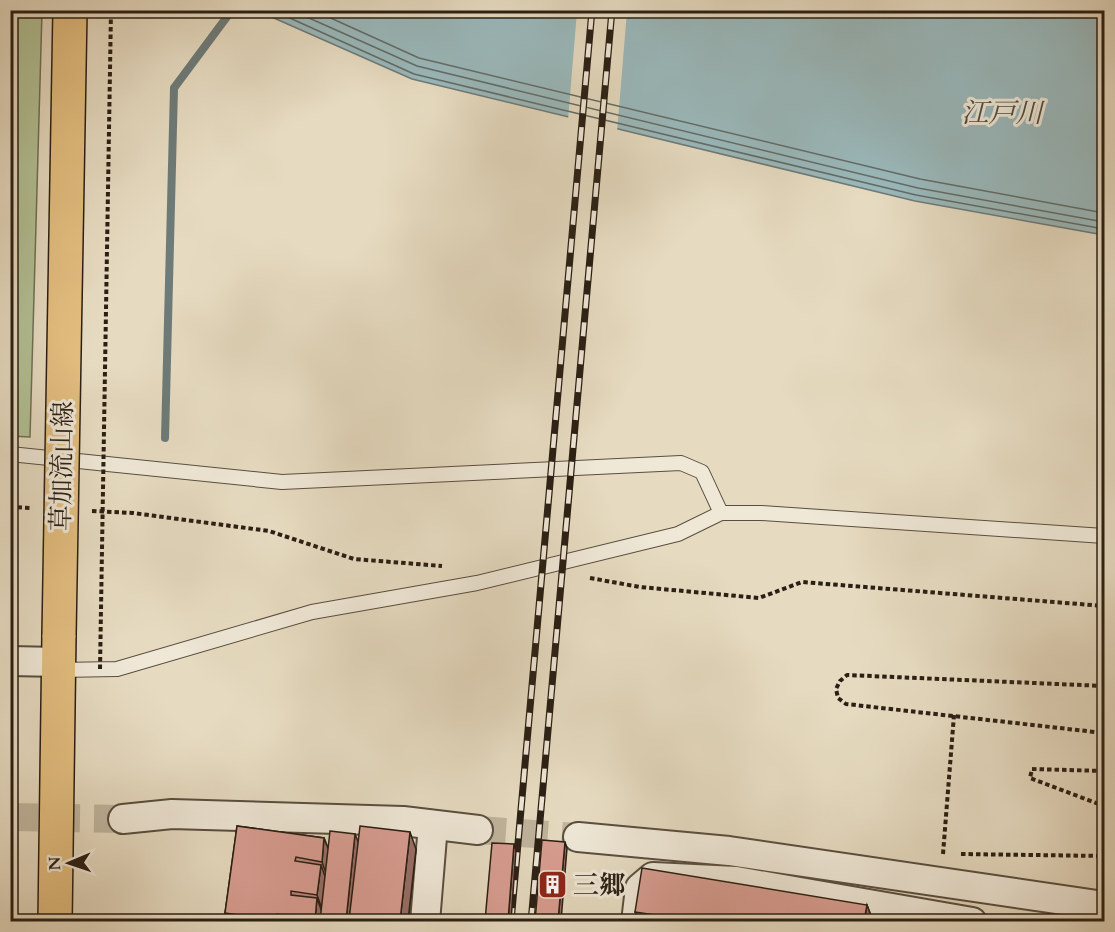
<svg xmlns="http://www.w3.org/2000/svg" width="1115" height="932" viewBox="0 0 1115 932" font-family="Cardo,'Noto Serif JP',serif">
<rect width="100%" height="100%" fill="#e6dbc1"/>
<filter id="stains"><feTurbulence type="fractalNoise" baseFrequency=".00333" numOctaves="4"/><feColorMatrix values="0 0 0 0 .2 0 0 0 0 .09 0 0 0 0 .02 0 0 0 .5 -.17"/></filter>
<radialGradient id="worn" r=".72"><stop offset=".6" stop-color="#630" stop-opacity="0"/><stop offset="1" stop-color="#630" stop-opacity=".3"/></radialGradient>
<!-- green -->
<polygon fill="#b2c195" stroke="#6e7054" stroke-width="1.5" points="10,11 42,11 30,437 10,436"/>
<!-- water -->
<polygon fill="#9ab9bc" stroke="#6d7b79" stroke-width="1.5" points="258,11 1104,11 1104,235 915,201 412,79"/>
<!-- pier -->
<polygon fill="#e6dbc1" points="577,11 627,11 617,132 568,120"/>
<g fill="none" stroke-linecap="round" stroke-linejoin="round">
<!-- shore -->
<g stroke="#626c68" stroke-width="1.5">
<polyline points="272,10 414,74 916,195 1104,229"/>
<polyline points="291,10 417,66 918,188 1104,222"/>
<polyline points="313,10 419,58 920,179 1104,213"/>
</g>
<!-- stream -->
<polyline stroke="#6d7b79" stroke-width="8" points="165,438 174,88 232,10"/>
<!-- minor-tunnel -->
<g stroke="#c0b59e" stroke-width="28" stroke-dasharray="28 14" stroke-linecap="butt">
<polyline points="10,817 123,819"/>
<polyline points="478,830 578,837"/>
</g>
<defs>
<g id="service">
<polyline points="10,454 282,482 681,463 702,472 721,513"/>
<polyline points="59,670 117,669 312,612 477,583 678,534 721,513 761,513 1104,536"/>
</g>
<g id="minor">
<polyline points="10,661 59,662"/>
<polyline points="123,819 172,814 403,821 478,830"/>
<polyline points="578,837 729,851 1104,906"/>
<polyline points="425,922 433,825"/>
<polyline points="636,922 640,888 653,877 736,881 972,922"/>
</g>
<polyline id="primary" points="55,922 59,635"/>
</defs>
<!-- service casing -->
<use href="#service" stroke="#594e3f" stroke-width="16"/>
<!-- minor casing -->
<use href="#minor" stroke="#594e3f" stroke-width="32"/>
<!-- primary casing -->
<use href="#primary" stroke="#2a1f14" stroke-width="36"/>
<!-- path -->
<g stroke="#2a1f14" stroke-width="4" stroke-dasharray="4.5 3" stroke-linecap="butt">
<polyline points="10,507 31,508"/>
<polyline points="92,511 133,513 269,531 354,559 442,566"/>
<polyline points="590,578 640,587 759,598 802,582 1104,606"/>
<polyline points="1104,686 847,675 840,681 836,689 838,698 846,704 1104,733"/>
<polyline points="1104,771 1032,769 1030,778 1104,806"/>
<polyline points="943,854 954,715"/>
<polyline points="961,854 1104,856"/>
</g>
<!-- service -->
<use href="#service" stroke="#efe8d7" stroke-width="14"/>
<!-- minor -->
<use href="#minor" stroke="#efe8d7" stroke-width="28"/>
<!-- primary -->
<use href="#primary" stroke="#e3be80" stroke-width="33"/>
<defs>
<g id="rail">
<polyline points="511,922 592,10"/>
<polyline points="531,922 612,10"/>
</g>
</defs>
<!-- rail casing -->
<use href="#rail" stroke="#2a1f14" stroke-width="7"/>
<!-- rail -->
<use href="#rail" stroke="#efe8d7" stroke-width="4.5" stroke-dasharray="14" stroke-linecap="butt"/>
<defs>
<polyline id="primary-bridge" points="59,635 70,10"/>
</defs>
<!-- primary-bridge casing -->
<use href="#primary-bridge" stroke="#2a1f14" stroke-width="36" stroke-linecap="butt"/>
<!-- path-bridge -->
<polyline stroke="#2a1f14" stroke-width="4" stroke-dasharray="4.5 3" stroke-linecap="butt" points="100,669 111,10"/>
<!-- primary-bridge -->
<use href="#primary-bridge" stroke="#e3be80" stroke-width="33"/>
</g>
<!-- wall -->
<g fill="#ba877d" stroke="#2a1f14" stroke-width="1.5">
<polygon points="237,826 324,838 328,848 358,841 416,849 408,921 228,921 225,913"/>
<polygon points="867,905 873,921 639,921 635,912"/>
</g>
<!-- shaded-wall -->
<g fill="#976e66" stroke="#2a1f14" stroke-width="1.5">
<polygon points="410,832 416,849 408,921 400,921"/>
<polygon points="355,834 360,846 349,921 346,921"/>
<polygon points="324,838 331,856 328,879 322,862"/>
<polygon points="565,842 567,848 561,921 558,921"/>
<polygon points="514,844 516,850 511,921 508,921"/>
<polygon points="321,865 327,882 323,912 317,895"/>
<polygon points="317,898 323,915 323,921 315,921 315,920"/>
<polygon points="867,905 873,921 864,921"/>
</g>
<!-- building -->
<g fill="#d89d91" stroke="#2a1f14" stroke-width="1.5">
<polygon points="237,826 324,838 322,862 296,857 295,861 321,865 317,895 291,891 291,895 317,898 315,920 277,914 276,921 252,921 253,917 225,913"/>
<polygon points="360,826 410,832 400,921 359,921 349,920"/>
<polygon points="330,831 355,834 346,921 320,921"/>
<polygon points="542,840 565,842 558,921 535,921"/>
<polygon points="492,843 514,844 508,921 485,921"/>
<polygon points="642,868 867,905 864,921 695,921 635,912"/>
</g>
<!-- icons -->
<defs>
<symbol id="building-square" viewBox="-11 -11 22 22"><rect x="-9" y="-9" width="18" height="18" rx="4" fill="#8f2418" stroke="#efe8d7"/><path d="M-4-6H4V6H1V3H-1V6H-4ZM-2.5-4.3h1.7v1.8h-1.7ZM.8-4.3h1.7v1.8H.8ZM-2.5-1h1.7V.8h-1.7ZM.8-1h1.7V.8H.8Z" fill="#fff"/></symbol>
</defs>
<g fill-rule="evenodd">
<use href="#building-square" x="536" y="868" width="33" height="33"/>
</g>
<g text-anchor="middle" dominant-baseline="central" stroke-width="6" stroke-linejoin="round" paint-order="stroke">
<!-- street labels -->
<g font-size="26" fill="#2a1f14" stroke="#efe8d7">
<text transform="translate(62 466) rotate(-89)">草加流山線</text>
</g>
<!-- poi labels -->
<g font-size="26" font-weight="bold" fill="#2a1f14" stroke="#efe8d7" text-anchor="start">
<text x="573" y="885">三郷</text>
</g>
<!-- water labels -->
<g font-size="27" font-style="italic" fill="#4c4d46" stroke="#efe8d7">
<text x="1002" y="113">江戸川</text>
</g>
</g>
<!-- margin -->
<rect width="1115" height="932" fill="none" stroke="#e6dbc1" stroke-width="36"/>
<rect x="12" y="12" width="1091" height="908" fill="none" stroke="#2a1f14" stroke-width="3"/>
<rect x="18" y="18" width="1079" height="896" fill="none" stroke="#2a1f14" stroke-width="1.5"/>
<!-- north arrow -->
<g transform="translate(69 863) rotate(268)" stroke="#efe8d7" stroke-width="4.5" paint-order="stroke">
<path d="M0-4.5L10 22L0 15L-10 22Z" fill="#2a1f14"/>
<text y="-9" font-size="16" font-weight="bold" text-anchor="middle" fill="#2a1f14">N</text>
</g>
<rect width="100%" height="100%" filter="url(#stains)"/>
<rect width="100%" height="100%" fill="url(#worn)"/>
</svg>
